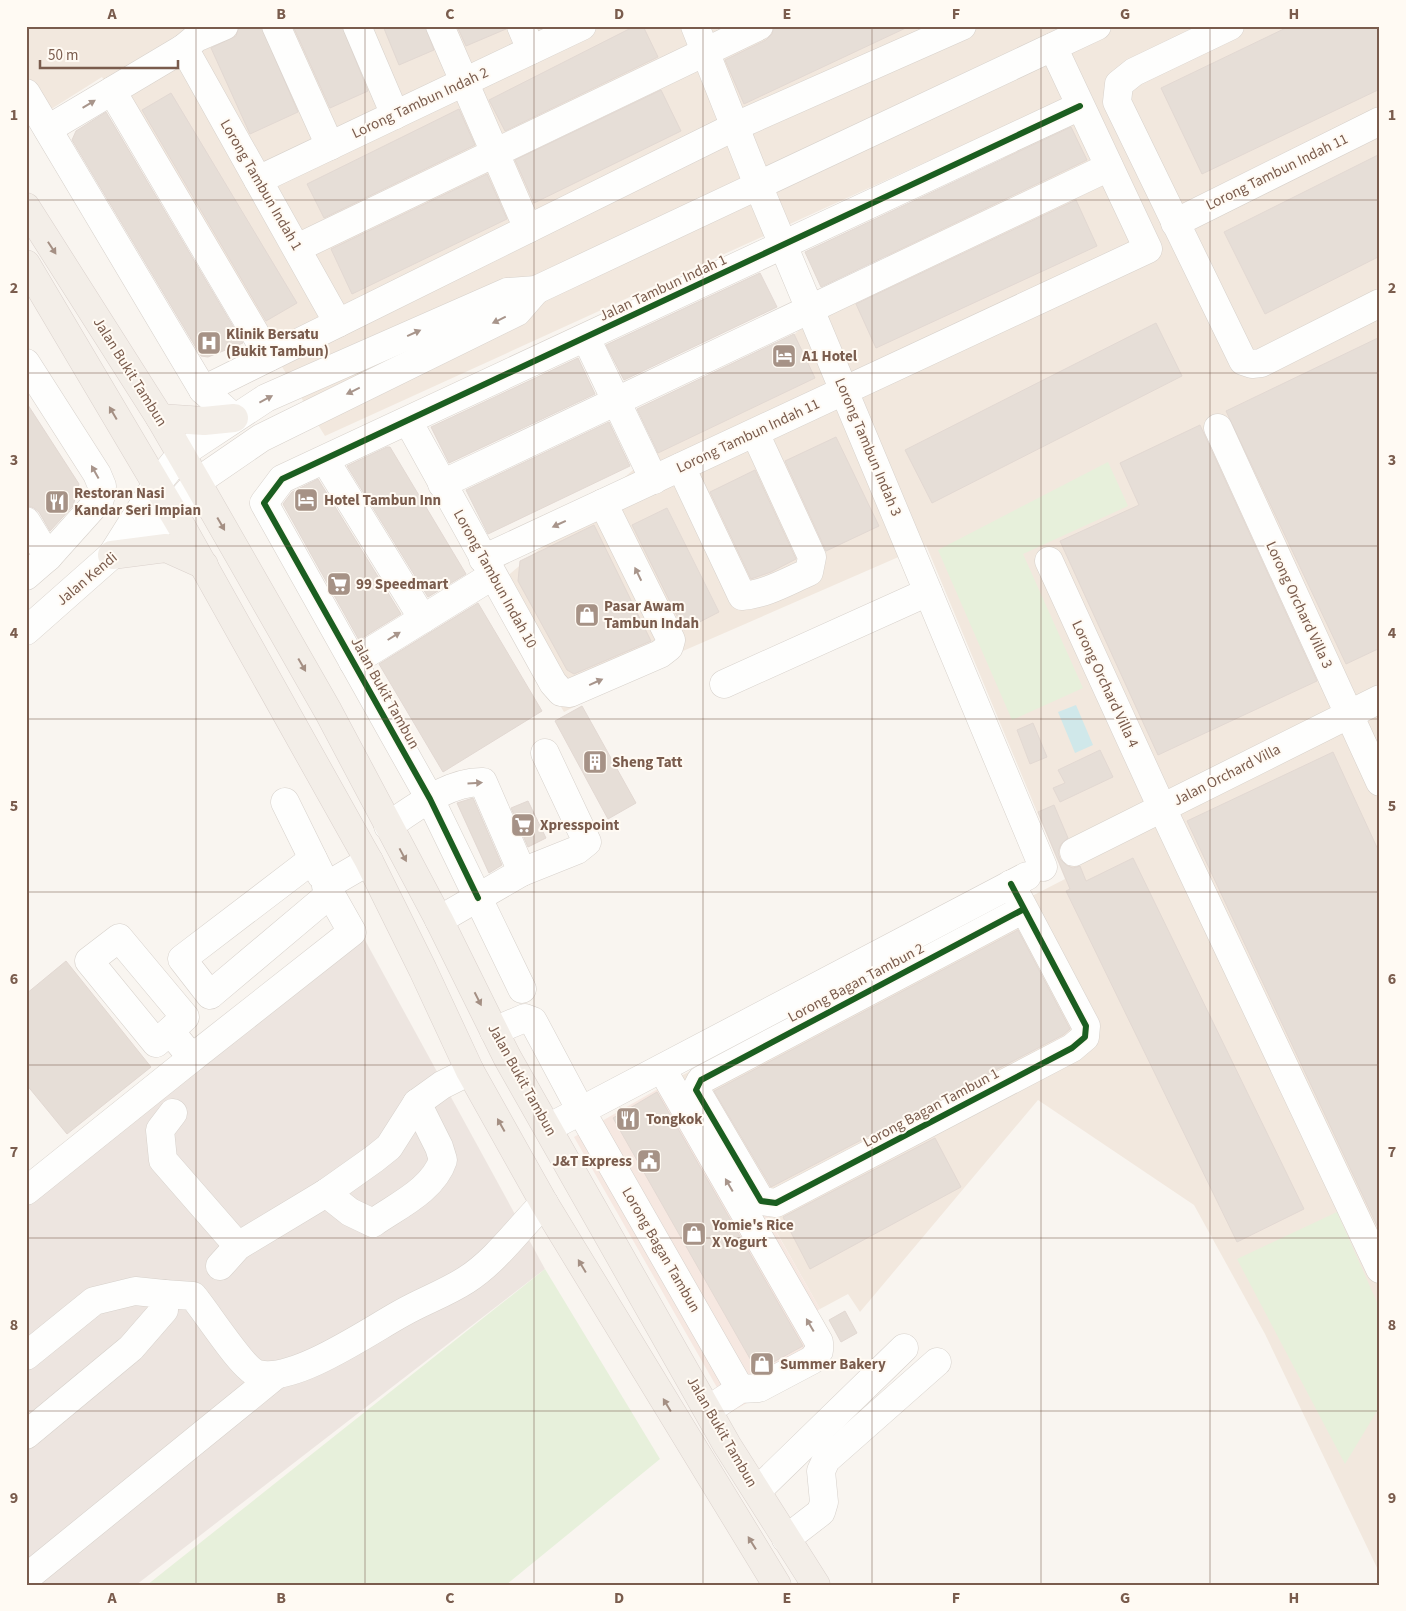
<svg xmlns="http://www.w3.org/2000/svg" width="1406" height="1611" viewBox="0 0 1406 1611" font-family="'Source Sans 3',sans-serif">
<rect width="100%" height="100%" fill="#f9f5f0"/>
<!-- residential -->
<polygon fill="#f2e8de" points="26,26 1380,26 1380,1574 1265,1334 1194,1205 1038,1100 860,1312 848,1294 820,1309 767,1215 757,1220 677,1078 1065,879 926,545 683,651 564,712 492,589 1084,90 325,436 102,77 26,125"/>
<!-- commercial -->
<polygon fill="#f6e8e1" points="677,1078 757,1220 766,1214 820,1309 810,1315 831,1355 731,1412 574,1137"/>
<!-- industrial -->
<polygon fill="#ede5e0" points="360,931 545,1269 136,1585 26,1585 26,1202"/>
<!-- green -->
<g fill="#e7f0db">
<polygon points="1108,462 1128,506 1023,554 1083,688 1012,720 938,550"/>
<polygon points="1337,1212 1380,1309 1380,1406 1345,1464 1237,1259"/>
<polygon points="545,1269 660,1459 506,1585 147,1585"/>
</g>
<!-- water -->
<polygon fill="#d0e8ea" points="1076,705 1093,745 1075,753 1058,712"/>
<!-- building -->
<g fill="#e6ded7" stroke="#e2d8d2">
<polygon points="239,26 261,26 298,112 250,134 211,48 236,36"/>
<polygon points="293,26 342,26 368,91 330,108"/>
<polygon points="383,26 425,26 434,50 399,65"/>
<polygon points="457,26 506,26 506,29 466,46"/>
<polygon points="635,26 643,26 658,57 505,131 489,100"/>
<polygon points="774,26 910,26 744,104 725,60 766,40 772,34"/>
<polygon points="1290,26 1380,26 1380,89 1202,174 1161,88"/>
<polygon points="661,90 681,131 534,203 515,160"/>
<polygon points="171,93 297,303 266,321 142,110"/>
<polygon points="459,109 475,145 324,218 307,184"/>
<polygon points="106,112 115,127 243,343 208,357 201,356 72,140 76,131"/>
<polygon points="1071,127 1087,160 821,287 805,252"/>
<polygon points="1380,154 1380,256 1265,314 1224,232"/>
<polygon points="487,174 507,219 352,294 331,249"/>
<polygon points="1076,200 1097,246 876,348 856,304"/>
<polygon points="760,273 777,307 624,380 606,345"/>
<polygon points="1156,323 1182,376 932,503 905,450"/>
<polygon points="794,334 815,378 658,453 637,409"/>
<polygon points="1380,337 1380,648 1346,664 1226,411"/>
<polygon points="578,358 595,394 449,463 431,427"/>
<polygon points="26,402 79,484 73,506 50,531 39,512 34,508 26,505"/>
<polygon points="609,422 630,466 488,534 466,490"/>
<polygon points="1200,425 1317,681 1158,755 1060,541 1139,505 1120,463"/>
<polygon points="836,437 879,526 826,551 785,461"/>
<polygon points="387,447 390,447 466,574 428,597 347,466"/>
<polygon points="755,470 796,559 771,572 751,579 710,492"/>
<polygon points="318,479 401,614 359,640 283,504 292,492"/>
<polygon points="667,508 719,612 684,630 632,525"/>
<polygon points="594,525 651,641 574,674 567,670 518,581 520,561"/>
<polygon points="478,603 542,711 443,772 379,664"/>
<polygon points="582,706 636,803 608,819 555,721"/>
<polygon points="1033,723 1047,757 1030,764 1017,730"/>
<polygon points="1100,750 1113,777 1060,802 1053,788 1065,783 1058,770"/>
<polygon points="1333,752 1380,854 1380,1232 1187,821"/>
<polygon points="473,798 502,865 489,873 457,803"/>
<polygon points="528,801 546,838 528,847 511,808"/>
<polygon points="1054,805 1068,838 1061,844 1058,852 1060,859 1066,865 1073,868 1080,866 1086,881 1133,858 1304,1209 1237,1242 1066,891 1070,889 1038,812"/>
<polygon points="1018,930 1070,1029 1063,1035 771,1187 714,1091"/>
<polygon points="66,961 151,1067 67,1134 26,1084 26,994"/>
<polygon points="657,1092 803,1346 757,1371 613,1118"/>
<polygon points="935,1138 961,1187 810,1269 783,1217"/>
<polygon points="845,1311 857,1333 841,1342 829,1320"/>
</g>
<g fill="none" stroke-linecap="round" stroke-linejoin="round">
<defs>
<g id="minor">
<polyline points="276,26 330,146"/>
<polyline points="357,26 395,115"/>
<polyline points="440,26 528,229"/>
<polyline points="521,26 531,50"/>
<polyline points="695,26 758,185 1043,867"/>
<polyline points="1230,26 1134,72 1119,84 1117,102 1243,361 1252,364 1261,363 1380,303"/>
<polyline points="184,48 338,323"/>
<polyline points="112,91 269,357"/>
<polyline points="26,93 203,390 234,418"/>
<polyline points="48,129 184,48 196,38 224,26"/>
<polyline points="258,180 582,26"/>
<polyline points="1175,223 1380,121"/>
<polyline points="297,248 759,26"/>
<polyline points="586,338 654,480"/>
<polyline points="26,363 97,474 102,486 100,499 48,557 26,576"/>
<polyline points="203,390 736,126 962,26"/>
<polyline points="408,421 553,683 561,692 570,693 660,654 669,647 671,640 603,503"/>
<polyline points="1218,428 1380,782"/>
<polyline points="325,460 423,619"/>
<path d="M681 467 742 596C766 594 786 582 809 572L812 557 755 433"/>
<polyline points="442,484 1109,167"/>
<polyline points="26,521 48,557"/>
<polyline points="112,555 156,485 181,454 266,398 507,292 536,290 1097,26"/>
<polyline points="483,559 1148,249 1053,47"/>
<polyline points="1049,561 1162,808 1380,1269"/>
<polyline points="26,631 112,555 153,532 197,482 261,438 517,312 536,290"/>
<polyline points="353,662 492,576"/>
<polyline points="724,684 928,592"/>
<polyline points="285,802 321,875"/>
<path d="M388 826C415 808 449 781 483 782L522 872 439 920"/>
<polyline points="1074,852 1380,699"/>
<polyline points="313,859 182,959 210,995 330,894"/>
<polyline points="522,872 577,850 587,842 545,753"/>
<polyline points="1011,884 1086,1026 1085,1037 1072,1048 776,1203 761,1201 696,1090 701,1080 1024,909"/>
<polyline points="522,989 430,799 264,503 282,479 1080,106"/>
<polyline points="170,1031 156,1043 89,961 119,938 185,1017 170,1031 192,1058 352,932 326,886 369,861"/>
<polyline points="494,1031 525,1018 533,1021 581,1111 740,1389"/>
<polyline points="662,1069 819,1342 819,1351 812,1360 759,1388 740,1389 708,1410"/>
<polyline points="173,1113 160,1130 163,1160 238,1246"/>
<polyline points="548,1128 1027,876"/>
<polyline points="26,1191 192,1058"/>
<path d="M326 1193 350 1212 373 1223C397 1206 433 1190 443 1160L439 1147 417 1103"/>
<polyline points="220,1266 238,1246 326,1193 374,1159 389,1147 417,1103 442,1085 470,1071"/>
<path d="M164 1294 193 1296C206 1311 243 1370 258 1374 295 1383 369 1331 402 1313 423 1301 446 1293 466 1280 496 1261 519 1228 544 1203"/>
<polyline points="26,1356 94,1301 135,1291 164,1294 164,1310 131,1348 26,1435"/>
<polyline points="757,1491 904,1348"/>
<polyline points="786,1539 821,1512 824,1502 821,1471 826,1460 937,1362"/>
<polyline points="26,1578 276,1375"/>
</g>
<g id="major">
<polyline points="26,207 160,418 197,482 328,711 439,920 507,1057 727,1445 816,1585"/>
<polyline points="26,264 183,529 369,861 423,970 470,1071 544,1203 777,1585"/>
<polyline points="160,418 204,421 234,418"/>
<polyline points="112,555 166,548 204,565"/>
</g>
</defs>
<!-- minor casing -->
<use href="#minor" stroke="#d7d1cb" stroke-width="29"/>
<!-- major casing -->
<use href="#major" stroke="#dad1cc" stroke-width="29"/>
<!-- minor -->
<use href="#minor" stroke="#fefefd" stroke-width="28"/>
<!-- major -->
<use href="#major" stroke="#f3eee8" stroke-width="28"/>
<defs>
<g id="cycleway">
<polyline points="1011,884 1086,1026 1085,1037 1072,1048 776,1203 761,1201 696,1090 701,1080 1024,909"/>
<polyline points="478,898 430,799 264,503 282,479 1080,106"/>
</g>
</defs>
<!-- cycleway casing -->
<use href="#cycleway" stroke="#fffaf3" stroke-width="9"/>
<!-- cycleway -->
<use href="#cycleway" stroke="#1b5e20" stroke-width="6"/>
</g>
<!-- one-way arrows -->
<defs><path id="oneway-solid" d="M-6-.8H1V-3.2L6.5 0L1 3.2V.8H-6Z" transform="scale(1.25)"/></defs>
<g fill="#a8958b">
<use href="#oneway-solid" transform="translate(89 104) rotate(-31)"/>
<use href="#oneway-solid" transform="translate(499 320) rotate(154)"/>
<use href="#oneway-solid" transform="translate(414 333) rotate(-24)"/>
<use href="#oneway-solid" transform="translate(353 391) rotate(154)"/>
<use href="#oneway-solid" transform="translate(266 399) rotate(-28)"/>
<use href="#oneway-solid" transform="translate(95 472) rotate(-119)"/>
<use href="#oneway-solid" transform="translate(559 524) rotate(155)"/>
<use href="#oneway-solid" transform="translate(638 574) rotate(-116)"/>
<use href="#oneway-solid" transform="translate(394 636) rotate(-32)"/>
<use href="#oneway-solid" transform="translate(596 682) rotate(-24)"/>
<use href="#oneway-solid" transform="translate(475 783) rotate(-3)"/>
<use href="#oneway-solid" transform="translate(729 1185) rotate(-120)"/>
<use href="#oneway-solid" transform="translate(810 1325) rotate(-120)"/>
</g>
<g fill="#a48f83">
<use href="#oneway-solid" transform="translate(52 248) rotate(57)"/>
<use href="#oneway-solid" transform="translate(113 413) rotate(-120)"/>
<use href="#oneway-solid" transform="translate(221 524) rotate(60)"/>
<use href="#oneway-solid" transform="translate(302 665) rotate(60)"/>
<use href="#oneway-solid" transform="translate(403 855) rotate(62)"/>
<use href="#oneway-solid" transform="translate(478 999) rotate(63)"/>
<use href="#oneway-solid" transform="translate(501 1125) rotate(-119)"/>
<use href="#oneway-solid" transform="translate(582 1266) rotate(-121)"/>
<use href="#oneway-solid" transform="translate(667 1405) rotate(-121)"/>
<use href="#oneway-solid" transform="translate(752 1543) rotate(-122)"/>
</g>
<!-- grid -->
<path fill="none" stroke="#7a5c4d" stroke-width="1" stroke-opacity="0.55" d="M196 26V1585M365 26V1585M534 26V1585M703 26V1585M872 26V1585M1041 26V1585M1210 26V1585M26 200H1380M26 373H1380M26 546H1380M26 719H1380M26 892H1380M26 1065H1380M26 1238H1380M26 1411H1380"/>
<!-- icons -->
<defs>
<symbol id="hospital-square" viewBox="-11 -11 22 22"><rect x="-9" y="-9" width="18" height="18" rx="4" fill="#a69286" stroke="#fffaf3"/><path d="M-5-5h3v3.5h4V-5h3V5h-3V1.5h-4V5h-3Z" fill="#fff"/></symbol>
<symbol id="hotel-square" viewBox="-11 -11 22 22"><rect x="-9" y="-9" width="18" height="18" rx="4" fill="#a69286" stroke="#fffaf3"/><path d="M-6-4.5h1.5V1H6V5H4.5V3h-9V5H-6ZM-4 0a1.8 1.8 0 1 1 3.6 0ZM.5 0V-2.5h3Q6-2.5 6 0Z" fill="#fff"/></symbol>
<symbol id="restaurant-square" viewBox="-11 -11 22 22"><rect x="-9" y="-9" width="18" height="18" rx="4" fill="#a69286" stroke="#fffaf3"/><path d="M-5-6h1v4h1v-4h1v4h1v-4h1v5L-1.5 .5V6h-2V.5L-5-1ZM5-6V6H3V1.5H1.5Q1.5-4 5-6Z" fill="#fff"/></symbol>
<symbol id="supermarket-square" viewBox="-11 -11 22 22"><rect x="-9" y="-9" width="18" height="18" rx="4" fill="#a69286" stroke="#fffaf3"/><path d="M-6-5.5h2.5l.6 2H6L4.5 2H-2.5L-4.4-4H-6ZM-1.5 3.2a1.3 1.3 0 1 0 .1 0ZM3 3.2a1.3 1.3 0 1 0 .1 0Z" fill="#fff"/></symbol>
<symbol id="shop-square" viewBox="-11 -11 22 22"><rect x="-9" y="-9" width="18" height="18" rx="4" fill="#a69286" stroke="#fffaf3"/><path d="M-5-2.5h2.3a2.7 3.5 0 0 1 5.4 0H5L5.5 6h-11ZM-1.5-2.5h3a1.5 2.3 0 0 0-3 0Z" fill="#fff"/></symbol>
<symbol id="building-square" viewBox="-11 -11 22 22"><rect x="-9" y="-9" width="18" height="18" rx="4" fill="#a69286" stroke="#fffaf3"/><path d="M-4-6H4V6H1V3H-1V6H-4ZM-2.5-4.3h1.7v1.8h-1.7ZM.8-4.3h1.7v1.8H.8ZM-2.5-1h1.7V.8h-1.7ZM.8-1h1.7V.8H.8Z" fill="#fff"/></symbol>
<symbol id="civic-square" viewBox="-11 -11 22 22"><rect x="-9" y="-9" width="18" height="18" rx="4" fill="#a69286" stroke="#fffaf3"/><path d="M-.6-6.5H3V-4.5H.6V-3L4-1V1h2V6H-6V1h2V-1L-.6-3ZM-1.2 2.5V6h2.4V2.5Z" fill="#fff"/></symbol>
</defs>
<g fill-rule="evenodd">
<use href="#hospital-square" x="195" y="329" width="28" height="28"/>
<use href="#hotel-square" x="770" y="342" width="28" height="28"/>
<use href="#hotel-square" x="292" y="486" width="28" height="28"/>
<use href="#restaurant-square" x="43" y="488" width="28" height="28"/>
<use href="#supermarket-square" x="325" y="570" width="28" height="28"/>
<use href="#shop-square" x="573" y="601" width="28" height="28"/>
<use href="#building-square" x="581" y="748" width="28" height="28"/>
<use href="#supermarket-square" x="509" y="811" width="28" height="28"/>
<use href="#restaurant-square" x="614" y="1105" width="28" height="28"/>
<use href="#civic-square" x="635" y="1147" width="28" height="28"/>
<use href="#shop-square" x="680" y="1220" width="28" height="28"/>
<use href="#shop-square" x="748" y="1350" width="28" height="28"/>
</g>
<g text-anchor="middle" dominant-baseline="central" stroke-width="4" stroke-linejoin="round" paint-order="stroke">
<!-- street labels -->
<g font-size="15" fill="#7a5c4d" stroke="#fffaf3">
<text transform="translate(420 103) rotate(-25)">Lorong Tambun Indah 2</text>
<text transform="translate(1277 172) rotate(-26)">Lorong Tambun Indah 11</text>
<text transform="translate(261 185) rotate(60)">Lorong Tambun Indah 1</text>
<text transform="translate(663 288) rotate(-25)">Jalan Tambun Indah 1</text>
<text transform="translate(130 372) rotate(58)">Jalan Bukit Tambun</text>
<text transform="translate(748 436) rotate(-25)">Lorong Tambun Indah 11</text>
<text transform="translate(868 447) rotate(67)">Lorong Tambun Indah 3</text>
<text transform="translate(87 579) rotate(-40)">Jalan Kendi</text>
<text transform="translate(495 579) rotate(61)">Lorong Tambun Indah 10</text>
<text transform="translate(1299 605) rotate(65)">Lorong Orchard Villa 3</text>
<text transform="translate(1105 684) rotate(65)">Lorong Orchard Villa 4</text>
<text transform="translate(385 693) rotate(61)">Jalan Bukit Tambun</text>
<text transform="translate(1227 775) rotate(-27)">Jalan Orchard Villa</text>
<text transform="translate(856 983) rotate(-28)">Lorong Bagan Tambun 2</text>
<text transform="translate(522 1080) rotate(61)">Jalan Bukit Tambun</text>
<text transform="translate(931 1108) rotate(-28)">Lorong Bagan Tambun 1</text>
<text transform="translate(661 1250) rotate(60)">Lorong Bagan Tambun</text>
<text transform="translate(722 1432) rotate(60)">Jalan Bukit Tambun</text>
</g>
<!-- poi labels -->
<g font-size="15" font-weight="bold" fill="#7a5c4d" stroke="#fffaf3" text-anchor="start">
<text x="226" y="334">Klinik Bersatu<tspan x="226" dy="17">(Bukit Tambun)</tspan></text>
<text x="802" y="356">A1 Hotel</text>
<text x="74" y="493">Restoran Nasi<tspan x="74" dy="17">Kandar Seri Impian</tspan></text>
<text x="324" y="500">Hotel Tambun Inn</text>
<text x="356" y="584">99 Speedmart</text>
<text x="604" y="606">Pasar Awam<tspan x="604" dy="17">Tambun Indah</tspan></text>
<text x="612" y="762">Sheng Tatt</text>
<text x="540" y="825">Xpresspoint</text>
<text x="646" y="1119">Tongkok</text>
<text x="632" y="1161" text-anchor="end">J&amp;T Express</text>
<text x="712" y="1225">Yomie's Rice<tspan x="712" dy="17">X Yogurt</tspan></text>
<text x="780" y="1364">Summer Bakery</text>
</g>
</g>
<!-- border -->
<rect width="1406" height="1611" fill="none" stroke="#fffaf3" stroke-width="55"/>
<!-- scale -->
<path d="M40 60v8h138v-8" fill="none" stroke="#7a5c4d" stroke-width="2.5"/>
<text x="48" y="60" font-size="15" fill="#7a5c4d" stroke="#fffaf3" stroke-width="4" paint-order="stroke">50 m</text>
<rect x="28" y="28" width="1350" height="1556" fill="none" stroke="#7a5c4d" stroke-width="2"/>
<g font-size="16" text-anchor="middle" font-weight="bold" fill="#7a5c4d">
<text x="112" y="19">A</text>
<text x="281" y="19">B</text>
<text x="450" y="19">C</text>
<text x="619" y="19">D</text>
<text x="787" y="19">E</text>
<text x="956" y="19">F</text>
<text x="1125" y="19">G</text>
<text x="1294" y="19">H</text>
<text x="14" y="120">1</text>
<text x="1392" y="120">1</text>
<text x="14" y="293">2</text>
<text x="1392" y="293">2</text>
<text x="14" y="465">3</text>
<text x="1392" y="465">3</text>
<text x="14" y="638">4</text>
<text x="1392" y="638">4</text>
<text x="14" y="811">5</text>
<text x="1392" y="811">5</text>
<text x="14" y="984">6</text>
<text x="1392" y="984">6</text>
<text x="14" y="1157">7</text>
<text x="1392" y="1157">7</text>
<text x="14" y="1330">8</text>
<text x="1392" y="1330">8</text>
<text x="14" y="1503">9</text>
<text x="1392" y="1503">9</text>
<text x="112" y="1603">A</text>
<text x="281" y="1603">B</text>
<text x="450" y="1603">C</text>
<text x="619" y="1603">D</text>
<text x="787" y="1603">E</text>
<text x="956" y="1603">F</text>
<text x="1125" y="1603">G</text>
<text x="1294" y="1603">H</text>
</g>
</svg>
